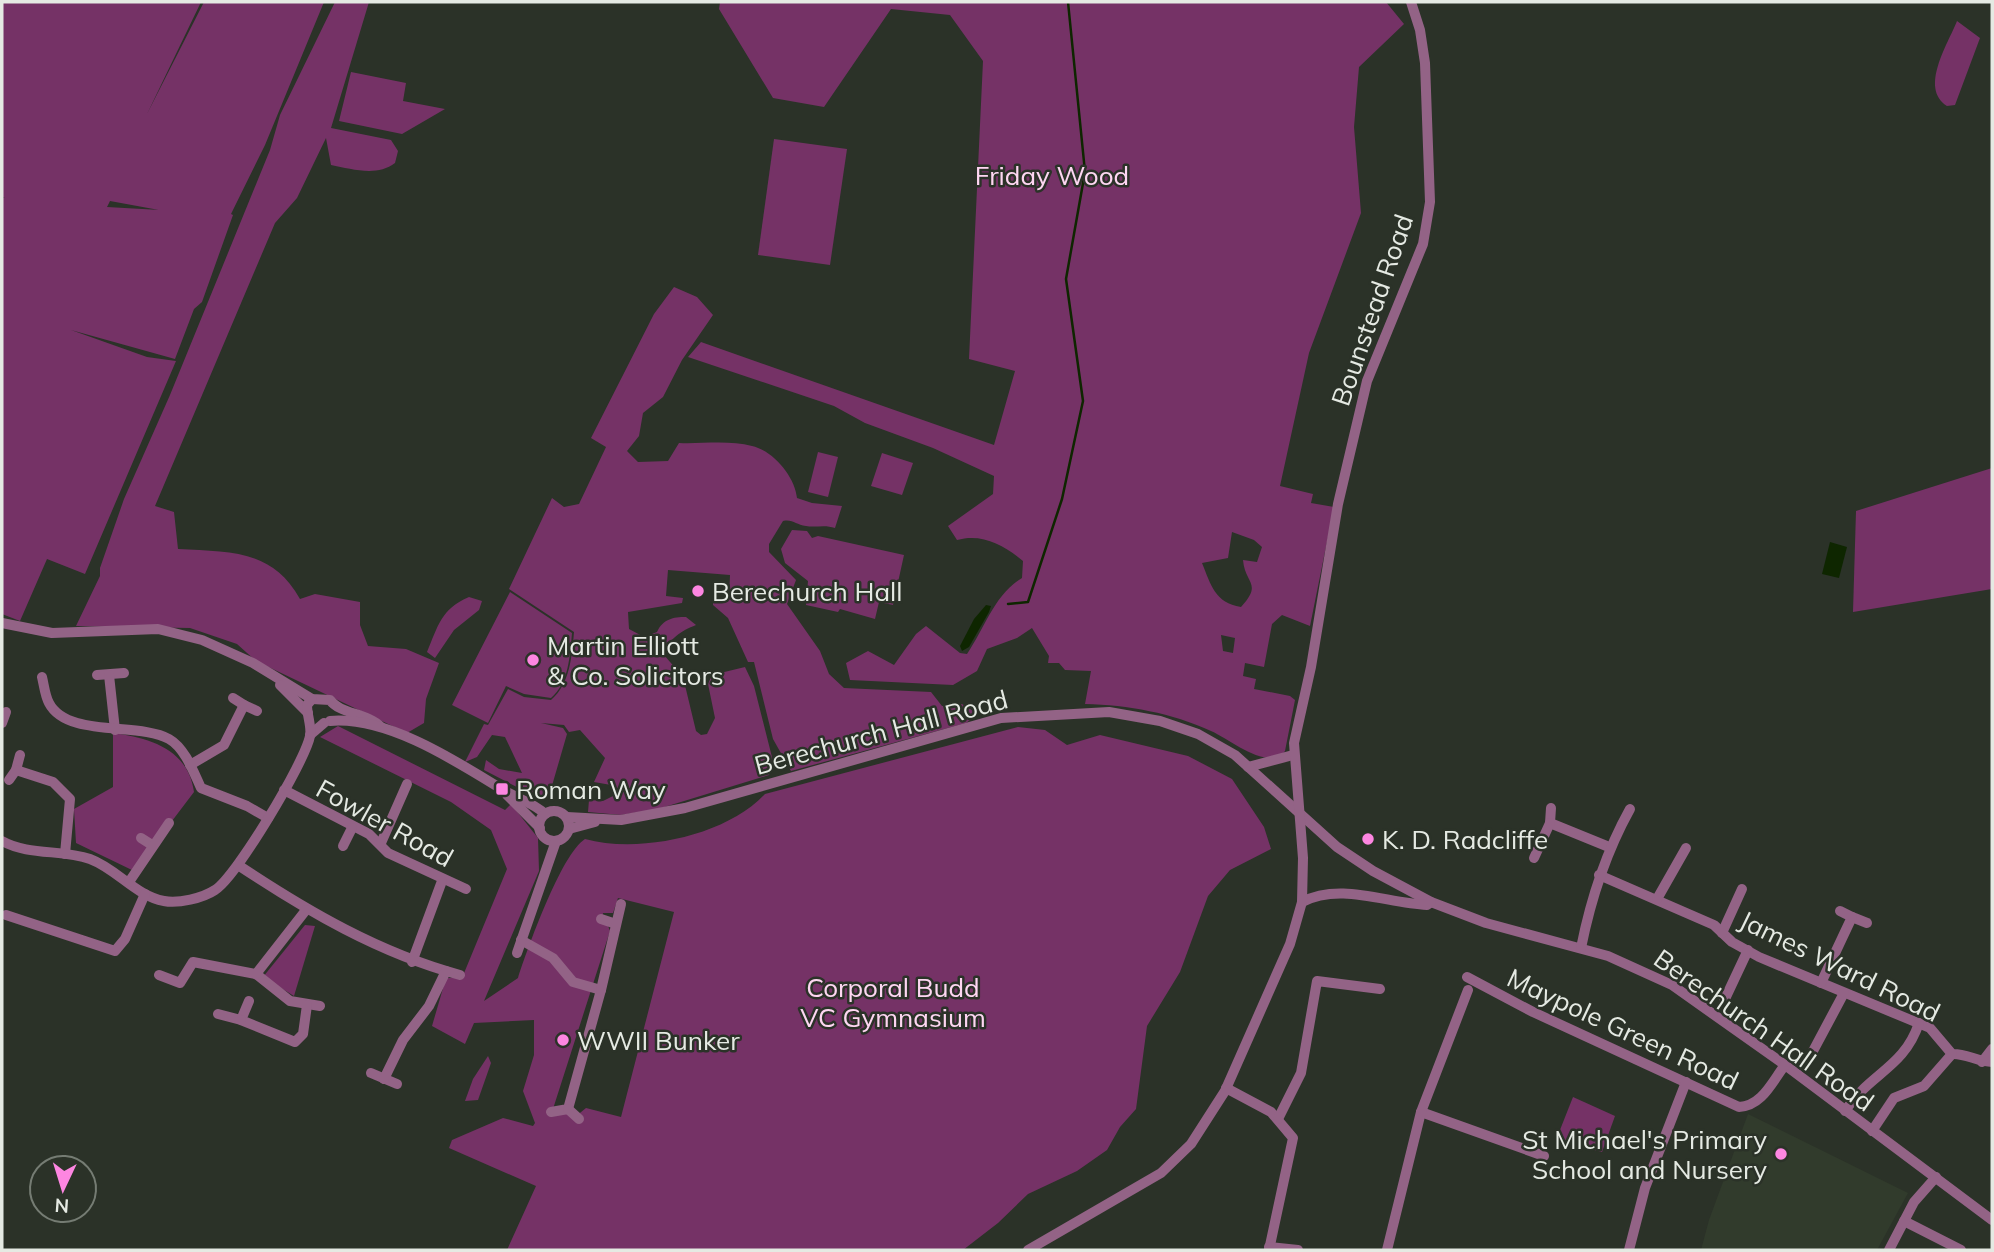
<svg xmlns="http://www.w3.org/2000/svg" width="1994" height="1252" viewBox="0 0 1994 1252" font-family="Mulish,sans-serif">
<rect width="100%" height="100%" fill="#2b3228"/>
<!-- built -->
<polygon fill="#313b2c" points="1748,1114 1908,1193 1877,1250 1701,1250 1709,1220"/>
<!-- green -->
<g fill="#753266" fill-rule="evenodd">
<path d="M2 2H201L147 114 204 2H324L265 145 231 214 233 215 202 302 194 309 175 359 71 330 147 357 176 361 85 574 47 559 20 621 2 614V198H5L2 197ZM110 201 159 210H160L107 207Z"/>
<path d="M335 2H369L331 128 391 140 398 151 395 163C377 177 352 169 331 165L326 138 297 198 275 223 155 506 174 512 178 549C230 552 272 549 300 599L315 594 360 602V625L368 646 406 649 439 663 426 699 424 723 407 733 256 661 237 644 190 628 76 626 100 576V568L124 499 170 395 270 150 280 115Z"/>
<path d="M720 2H1386L1404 24 1359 67 1354 127 1361 213 1309 353 1280 486 1313 494 1311 503 1334 507 1310 626 1282 615 1272 624 1264 667 1245 663 1243 676 1256 679 1254 689 1290 696 1295 700 1285 751 1280 757C1256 763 1231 740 1211 731 1172 713 1128 705 1085 704L1091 671 1065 670 1059 663H1048L1049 656 1032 628 1017 638 987 649 977 671 953 685 850 680 846 663 868 651 894 665 916 634 926 626 960 653 967 654C985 628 994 595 1022 578L1023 561C1004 545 982 533 957 540L948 526 993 494 994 476 933 448 865 423 834 406 688 357 701 342 994 445 1015 371 969 359 983 61 950 15 891 9 824 107 773 98 719 9ZM1232 532 1254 540 1262 547 1257 562 1243 560C1245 584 1263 583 1241 607 1215 603 1211 585 1202 563L1228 558ZM1221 635 1235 638 1233 653 1223 651Z"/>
<path d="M1957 21 1980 38 1955 105 1947 106C1919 88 1948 44 1957 21Z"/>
<polygon points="351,72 406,83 403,101 445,109 402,134 339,121"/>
<polygon points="774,139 847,149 830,265 758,255"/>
<path d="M674 287 697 297 713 315 682 360 663 397 643 413 639 436 627 451 638 462 668 461 679 443C701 444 730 440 752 446 774 451 795 477 797 498L812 503 842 506 835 528C824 524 816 528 806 526 796 525 793 519 783 521L769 544V552L796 580 787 604 820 651 829 674 844 688 931 692 942 706 962 704 978 714 966 723 791 771 773 739 754 662H748L728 618 713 605V600H729L730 575 668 570 666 596 683 598 682 603 628 612 629 629 644 637 657 632C663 619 673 617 686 617L696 625C681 631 669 638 664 655L683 677 696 731 701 735 707 734 715 718 708 684 712 675 745 667 754 686 774 765 769 775 658 809 621 815 588 812 589 800 603 801 613 796 611 785 594 782 605 758 580 730 569 732 564 725 541 723 563 728 567 734 549 796 540 799 484 770 486 760 499 769 522 773 505 737 492 735 477 757 465 762 484 724 488 725 508 689 524 697 551 700C570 684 572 656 574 632L509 589 552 498 564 507 579 504 606 447 591 438 654 314Z"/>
<polygon points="818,452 838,457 828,497 808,492"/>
<polygon points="882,453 913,463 902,495 871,486"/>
<polygon points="1992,468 1992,589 1853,612 1856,511"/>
<polygon points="792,530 807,531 812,538 818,536 904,555 893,605 879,602 875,619 840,609 838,612 806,605 808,581 785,563 781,549"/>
<path d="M510 592 572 633C570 655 569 683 551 698L524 694 506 686 488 723 452 705Z"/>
<path d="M469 597 482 601 479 610 454 630 435 658 427 652C438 626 441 609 469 597Z"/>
<path d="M338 726 505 810 511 804 538 838 539 871 484 1001 518 978C527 950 561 854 585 839 639 854 726 836 765 794L1018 727 1045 730 1067 745 1100 735 1188 756 1232 779 1264 827 1271 849 1230 870 1208 896 1180 972 1147 1026 1136 1109 1120 1127 1107 1150 1077 1171 1028 1194 998 1223 963 1250H507L536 1186 449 1148 452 1140 503 1118 533 1126 535 1123 523 1091 534 1055V1020L474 1023 465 1044 432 1026 446 978H462L507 869 491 830 451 802 320 737ZM618 898 674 912 621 1117 586 1108 575 1117 561 1109 552 1112 610 931 607 923 602 920 603 913H613Z"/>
<path d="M113 733C150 738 188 749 194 792L134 871 76 843 74 809 113 787Z"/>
<polygon points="305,925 315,926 294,996 263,977"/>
<polygon points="488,1056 491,1063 478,1100 465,1101 473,1079"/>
<polygon points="1573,1097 1615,1116 1602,1152 1556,1140"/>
</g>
<!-- water -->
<g fill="#0e2600">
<polygon points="1830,542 1847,547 1839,578 1822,574"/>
<polygon points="986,605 991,606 989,612 969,647 962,651 960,646 974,619"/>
</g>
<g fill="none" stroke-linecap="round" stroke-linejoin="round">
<!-- stream -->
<polyline stroke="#0e2600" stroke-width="2.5" points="1008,604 1028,602 1062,499 1083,401 1066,279 1085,172 1068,2"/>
<!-- minor -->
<g stroke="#936386" stroke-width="10">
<path d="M2 623 52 633 158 629 202 640 253 663 312 699 330 700C340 714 367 713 381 727"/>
<polyline points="97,675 124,673"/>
<polyline points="109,675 115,730"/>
<path d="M42 677C44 685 45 696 49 703 67 738 139 722 169 739 185 748 194 773 201 788L247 806 268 818"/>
<polyline points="280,685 308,713"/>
<polyline points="233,698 244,705"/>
<path d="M330 721C387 716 456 761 503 790 516 798 534 803 545 814"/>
<polyline points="2,723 6,712"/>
<polyline points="310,735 324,723"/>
<polyline points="20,755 16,770 53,782 70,799 65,854"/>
<polyline points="190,765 224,745 244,705 257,711"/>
<polyline points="1248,767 1293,755"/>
<polyline points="9,780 16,770"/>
<polyline points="284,790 369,834 388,853 466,889"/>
<polyline points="507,795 540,828"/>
<polyline points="1551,808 1550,823 1609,847"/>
<circle cx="554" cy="826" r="15"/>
<polyline points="567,817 621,820 685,808 1001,718 1109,712 1160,721 1198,734 1235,755 1337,847 1373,871 1431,902 1486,923 1608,956 1672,985 1785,1065 1992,1220"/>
<polyline points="569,829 595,822"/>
<polyline points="141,838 152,845"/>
<path d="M2 841C29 856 62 849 90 859 117 869 136 896 164 901 178 904 203 898 215 890 236 877 305 762 310 736 312 727 307 716 307 705L312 699"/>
<polyline points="381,843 407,784"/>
<polyline points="343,846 352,828"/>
<polyline points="1534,858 1550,823"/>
<path d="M238 865C307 911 379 953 460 975"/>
<path d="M1599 875 1714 925 1732 942 1759 957 1930 1028 1952 1054C1965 1053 1978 1062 1992 1062"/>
<polyline points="129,882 169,823"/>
<polyline points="1657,899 1686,848"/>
<path d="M1302 902C1340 882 1386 903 1427 905L1431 902"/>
<polyline points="6,915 115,951 125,939 145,894"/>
<polyline points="1852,917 1867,923"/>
<polyline points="601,919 616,924"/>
<polyline points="1722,933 1742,889"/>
<polyline points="521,940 553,958 573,982 601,990 568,1109 551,1112"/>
<path d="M1581 948C1591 898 1605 854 1630 809"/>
<polyline points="517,953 556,841"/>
<polyline points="412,962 442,881"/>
<polyline points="256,974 290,1001 320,1006"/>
<polyline points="159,975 180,983 193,962 256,974 306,910"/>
<path d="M1467 977 1533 1012 1739 1107C1762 1106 1772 1082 1785 1065"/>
<polyline points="1821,983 1852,917 1840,911"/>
<polyline points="601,990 621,904"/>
<polyline points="249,1001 241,1020 295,1042 303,1034 307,1005"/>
<polyline points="1724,1001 1748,950"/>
<polyline points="218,1014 241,1020"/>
<polyline points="1812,1053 1844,993"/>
<polyline points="1982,1062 1992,1049"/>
<polyline points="371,1073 397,1084"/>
<polyline points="384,1079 403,1040 429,1006 446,971"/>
<polyline points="1226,1088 1271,1112 1293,1138 1269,1250"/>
<polyline points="568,1109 579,1119"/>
<path d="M1845 1111C1870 1073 1904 1068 1919 1023"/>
<polyline points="1421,1112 1544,1156"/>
<polyline points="1278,1119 1301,1073 1317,981 1380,989"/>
<polyline points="1872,1131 1894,1098 1924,1086 1952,1054"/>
<polyline points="1904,1221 1961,1250"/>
<polyline points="1269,1247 1298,1250"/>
<polyline points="1028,1250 1161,1173 1191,1144 1225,1091 1290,944 1302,902 1303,858 1294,743 1311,667 1338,504 1367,381 1423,244 1430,202 1425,63 1420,30 1411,2"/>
<polyline points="1387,1250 1421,1112 1468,990"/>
<polyline points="1629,1250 1645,1188 1686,1082"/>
<polyline points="1889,1250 1914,1202 1936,1177"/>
</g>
</g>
<!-- markers -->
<g fill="#fd86e1" stroke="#2b3228" stroke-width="2.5">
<circle cx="698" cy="591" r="7"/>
<circle cx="533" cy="660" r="7"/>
<rect x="495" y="782" width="14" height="14" rx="3.5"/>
<circle cx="1368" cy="839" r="7"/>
<circle cx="563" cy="1040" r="7"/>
<circle cx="1781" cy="1154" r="7"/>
</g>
<g text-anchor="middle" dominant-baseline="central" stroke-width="5" stroke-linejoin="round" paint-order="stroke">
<!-- park labels -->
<g font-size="26" fill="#fed6f2" stroke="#2b3228">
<text x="1052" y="175">Friday Wood</text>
<text x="893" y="987">Corporal Budd<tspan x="893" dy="30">VC Gymnasium</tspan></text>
</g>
<!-- street labels -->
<g font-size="26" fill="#e5eae3" stroke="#2b3228">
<text transform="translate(1372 310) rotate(-71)">Bounstead Road</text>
<text transform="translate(881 732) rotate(-15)">Berechurch Hall Road</text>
<text transform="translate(385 823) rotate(29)">Fowler Road</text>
<text transform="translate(1840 966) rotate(26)">James Ward Road</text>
<text transform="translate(1623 1029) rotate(25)">Maypole Green Road</text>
<text transform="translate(1764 1030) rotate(35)">Berechurch Hall Road</text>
</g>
<!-- poi labels -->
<g font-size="26" fill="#e5eae3" stroke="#2b3228" text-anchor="start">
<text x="712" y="591">Berechurch Hall</text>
<text x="547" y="645">Martin Elliott<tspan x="547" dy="30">&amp; Co. Solicitors</tspan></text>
<text x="516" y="789">Roman Way</text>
<text x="1382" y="839">K. D. Radcliffe</text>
<text x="577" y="1040">WWII Bunker</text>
<text x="1767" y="1139" text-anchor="end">St Michael's Primary<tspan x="1767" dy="30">School and Nursery</tspan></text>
</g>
</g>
<!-- border -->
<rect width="1994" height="1252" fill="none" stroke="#e5eae3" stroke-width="7"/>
<!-- north arrow -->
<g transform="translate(63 1189) rotate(184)"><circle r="33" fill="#2b3228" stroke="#757c73" stroke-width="2"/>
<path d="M0-5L12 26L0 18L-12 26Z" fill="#fd86e1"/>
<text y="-10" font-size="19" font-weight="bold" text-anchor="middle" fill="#e5eae3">N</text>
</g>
</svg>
